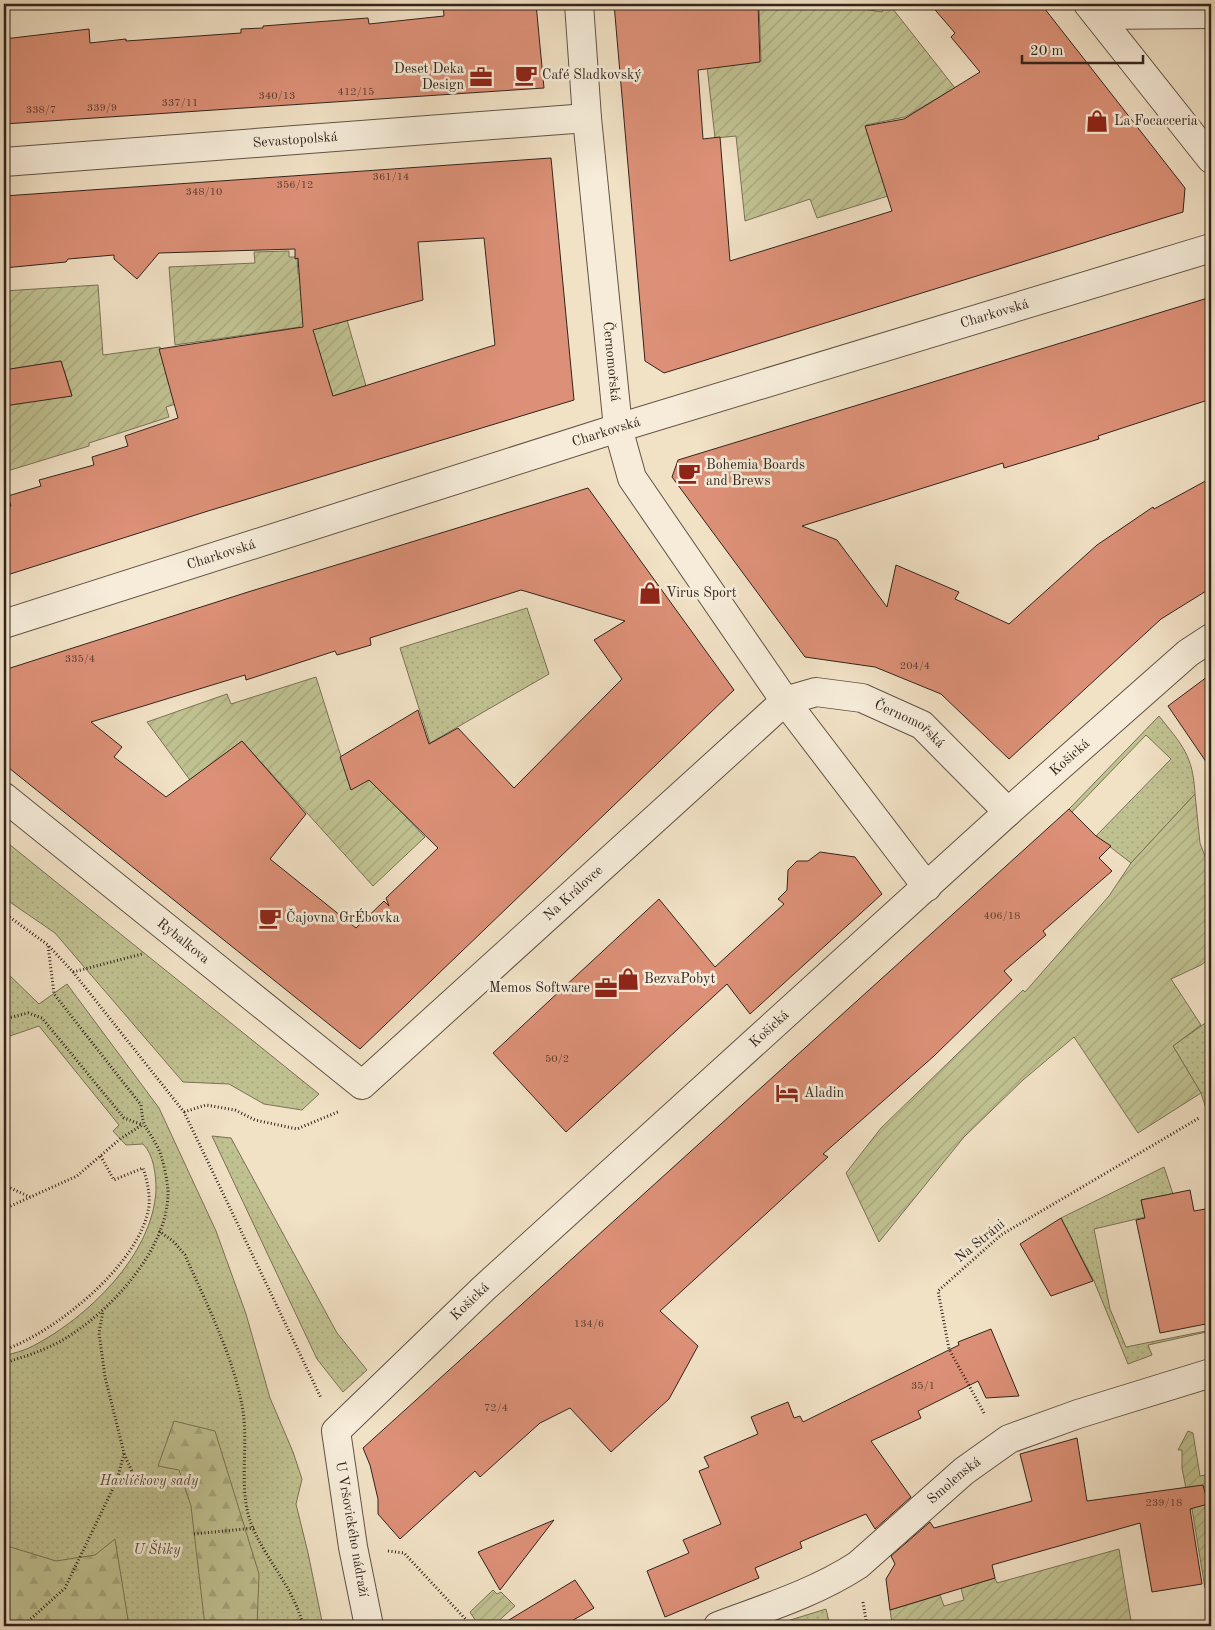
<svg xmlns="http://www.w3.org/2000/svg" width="1215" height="1630" viewBox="0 0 1215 1630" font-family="'Old Standard TT',serif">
<defs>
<pattern id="grass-dots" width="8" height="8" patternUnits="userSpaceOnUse" patternTransform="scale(1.25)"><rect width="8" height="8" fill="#c0c191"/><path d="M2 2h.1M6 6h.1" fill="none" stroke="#a5a67c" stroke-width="1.8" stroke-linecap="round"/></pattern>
<pattern id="forest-firs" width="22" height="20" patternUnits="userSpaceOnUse" patternTransform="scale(1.25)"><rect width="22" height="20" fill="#c0c191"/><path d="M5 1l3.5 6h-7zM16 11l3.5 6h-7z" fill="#a5a67c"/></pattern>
<pattern id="garden-furrows" width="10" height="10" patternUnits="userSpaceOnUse" patternTransform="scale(1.25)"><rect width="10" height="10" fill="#c0c191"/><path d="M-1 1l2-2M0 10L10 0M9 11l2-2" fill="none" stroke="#a5a67c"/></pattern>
</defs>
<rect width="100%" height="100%" fill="#f1e1c5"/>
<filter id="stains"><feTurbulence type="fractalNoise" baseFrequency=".004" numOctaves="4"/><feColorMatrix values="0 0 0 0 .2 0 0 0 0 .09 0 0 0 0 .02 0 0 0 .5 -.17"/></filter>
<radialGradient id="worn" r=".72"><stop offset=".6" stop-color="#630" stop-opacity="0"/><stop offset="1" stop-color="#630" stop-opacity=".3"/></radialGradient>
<!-- grass -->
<g fill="url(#grass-dots)" stroke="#7a7256">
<polygon points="527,608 549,674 430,743 400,648"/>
<path d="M1159 716C1182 745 1193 755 1195 794L1131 863 1096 836 1171 759 1146 735 1072 812 1069 809Z"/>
<polygon points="4,840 319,1094 302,1110 264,1104 229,1084 183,1082 55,933 4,898"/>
<path d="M4 970 39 1004 67 984 159 1108 216 1231 246 1314 270 1398 293 1452 302 1479 296 1504 308 1553 323 1626H4V1356C13 1353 24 1351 33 1346 87 1318 153 1255 156 1190 156 1175 154 1155 143 1144L126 1145 113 1131 119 1125 39 1026 4 1038Z"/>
<polygon points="1211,1019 1211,1124 1201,1093 1173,1046"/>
<polygon points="212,1136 231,1138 337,1333 367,1370 343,1392 317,1359"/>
<polygon points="1164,1167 1173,1194 1141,1200 1145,1217 1094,1229 1110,1309 1126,1347 1211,1330 1211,1331 1148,1345 1152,1355 1128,1364 1094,1281 1061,1218"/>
<polygon points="826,1609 830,1626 771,1626"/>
</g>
<!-- forest -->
<g fill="url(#forest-firs)" stroke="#7a7256">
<polygon points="174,1421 215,1431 259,1574 257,1626 205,1626 191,1506 179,1470 158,1466"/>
<polygon points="115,1539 129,1626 4,1626 4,1545 56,1561 95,1555"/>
</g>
<!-- garden -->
<g fill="url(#garden-furrows)" stroke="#7a7256">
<polygon points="759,4 832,4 882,12 884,4 889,4 955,88 905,117 866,125 888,196 817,218 810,199 745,221 736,136 715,138 707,66 761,61"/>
<polygon points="289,251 289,257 297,257 298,274 352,269 347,320 366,386 333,396 303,346 300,327 175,345 169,267 255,263 254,252"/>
<polygon points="98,285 103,355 160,347 176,404 166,407 169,417 89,443 89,446 4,472 4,406 72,395 61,361 4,370 4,291"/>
<polygon points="316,677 351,788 369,778 425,837 373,886 242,741 190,780 147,722 227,694 231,704"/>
<polygon points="1195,794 1200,843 1211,872 1211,957 1201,965 1171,979 1201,1025 1173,1046 1201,1093 1138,1133 1074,1037 1023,1080 964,1137 879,1242 846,1173 881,1128 1023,990 1025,992 1109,896 1131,863"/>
<polygon points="1188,1431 1193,1433 1200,1476 1211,1474 1211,1586 1205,1588 1192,1509 1190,1509 1182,1468 1182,1450 1178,1450"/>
<polygon points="1119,1549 1131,1621 1122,1626 920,1626 919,1621 892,1624 890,1610 940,1595 944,1606 964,1600 961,1588 995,1578 997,1583"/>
<polygon points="493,1590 497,1594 501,1592 515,1606 493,1626 479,1626 470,1612"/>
</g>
<!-- building -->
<g fill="#dc9077" stroke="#33241c" fill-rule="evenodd">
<polygon points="443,4 536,4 544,88 4,124 4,39 89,29 90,43 126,39 126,41 241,33 241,29 263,28 263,26 368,18 369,24 444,16"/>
<polygon points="614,4 758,4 760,62 698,70 703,139 720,137 730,261 892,211 865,126 904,119 980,72 951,37 955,33 930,4 1041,4 1185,188 1183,212 664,373 645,361"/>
<path d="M551 158 574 400 208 511 4 576V509L11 506 8 496 41 486 39 480 94 465 92 457 128 446 125 436 178 418 159 349 303 327 298 258 295 259V249L159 253 137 279 114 259V255L68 259 66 262 4 268V196ZM484 238 495 345 333 396 313 330 423 300 418 242Z"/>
<polygon points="1211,297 1211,399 1098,436 1099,439 1004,468 1003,463 802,526 837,540 887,607 896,565 959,592 955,599 1009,624 1097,545 1153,507 1154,509 1211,478 1211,588 1161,619 1009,759 941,694 875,667 805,657 672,477 678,460"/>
<polygon points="61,361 72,396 4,406 4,370"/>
<path d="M588 488 734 690 360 1049 4 764V670L248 592ZM521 590 625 621 594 640 622 679 514 788 458 728 429 744 418 710 340 757 351 790 369 780 438 848 386 898 389 906 384 901 356 928 270 859 306 814 242 741 166 797 114 757 122 747 91 722 245 675 246 680 335 651 337 655 371 645 370 638Z"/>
<polygon points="1211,674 1211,769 1168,706"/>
<polygon points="1069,809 1096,836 1111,846 1099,858 1112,871 1043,931 1046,935 1004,971 1012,980 934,1056 823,1154 828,1157 660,1311 698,1346 669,1399 611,1452 570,1408 540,1423 480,1477 475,1471 400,1539 378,1514 378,1499 370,1465 363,1448"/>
<polygon points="820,852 855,857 882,894 750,1014 727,984 566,1132 493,1053 659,899 715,967 784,904 778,899 787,890 788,870 797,861 808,861"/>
<polygon points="1190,1190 1194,1211 1211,1208 1211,1323 1160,1333 1136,1220 1145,1218 1141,1200"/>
<polygon points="1061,1218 1093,1281 1051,1296 1020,1244"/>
<polygon points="991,1329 1019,1396 986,1398 978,1381 918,1411 921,1418 871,1441 911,1497 875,1529 866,1514 800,1542 802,1548 755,1568 759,1578 665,1617 647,1571 689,1553 683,1540 721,1524 699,1471 709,1467 704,1457 758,1434 751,1417 788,1402 794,1418 800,1416 803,1422 959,1345 958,1342"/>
<polygon points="1077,1438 1087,1501 1203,1485 1208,1504 1190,1509 1202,1584 1152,1592 1140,1523 992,1565 995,1578 890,1610 886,1579 895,1564 891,1556 930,1522 934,1528 1032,1501 1020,1454"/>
<polygon points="554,1520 500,1590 478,1552"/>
<polygon points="575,1580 594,1608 563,1626 499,1626"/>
</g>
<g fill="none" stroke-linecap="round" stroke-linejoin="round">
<defs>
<g id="minor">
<path id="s1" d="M579 4 587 118 618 428 632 478 785 701 927 887"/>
<polyline points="1088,4 1211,159"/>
<polyline points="1097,15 1211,14"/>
<path id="s2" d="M4 162 587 118"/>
<path id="s3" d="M4 624 618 428 1211 248"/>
<path id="s4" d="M4 797 362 1085 785 701 816 692 862 698 922 725 1008 812"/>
<path id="s5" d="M369 1626 353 1547 336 1431 483 1289 1008 812 1188 653 1211 638"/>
<path id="s6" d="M718 1626C766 1608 815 1593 858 1565L964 1471 1009 1439 1078 1414 1211 1373"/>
</g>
</defs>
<!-- minor casing -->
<use href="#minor" stroke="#625346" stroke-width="30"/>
<!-- path -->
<g stroke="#33241c" stroke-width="3" stroke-dasharray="1 2.5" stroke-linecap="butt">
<polyline points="4,913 48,945 73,972 184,1112 321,1398"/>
<polyline points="73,972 142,954"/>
<polyline points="4,1019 28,1013 42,1018 124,1118 143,1125"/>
<polyline points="184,1112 206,1105 235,1110 255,1120 297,1129 340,1111"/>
<polyline points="4,1185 30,1197"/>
<polyline points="4,1209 77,1176 120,1139 142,1125"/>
<path d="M159 1231 174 1242 185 1255C207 1305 234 1357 243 1411 248 1445 240 1481 248 1514 259 1554 293 1583 303 1626"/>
<path d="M4 1350C56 1332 141 1263 149 1206 150 1193 147 1180 143 1168L114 1180 100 1155"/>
<path d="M4 1363C23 1357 43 1351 61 1341 108 1314 169 1250 168 1191 167 1179 163 1157 157 1146 147 1126 143 1131 141 1105L54 994 48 945"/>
<polyline points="984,1413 949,1349 938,1291 1001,1235 1199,1118"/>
<polyline points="124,1454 138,1484"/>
<polyline points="194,1534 254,1528"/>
<polyline points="388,1551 404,1553 472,1626"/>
<polyline points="863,1602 867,1626"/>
<polyline points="23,1626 65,1588 117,1480 124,1453 105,1377 99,1333 103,1311"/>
</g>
<!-- minor -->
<use href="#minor" stroke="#f6ecd9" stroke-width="28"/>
</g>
<!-- icons -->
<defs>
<symbol id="cafe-bare" viewBox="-9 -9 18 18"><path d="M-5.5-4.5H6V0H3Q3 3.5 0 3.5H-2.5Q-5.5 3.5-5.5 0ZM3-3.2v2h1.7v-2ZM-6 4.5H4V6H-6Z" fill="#8f2418" stroke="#f6ecd9" stroke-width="2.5" paint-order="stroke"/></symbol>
<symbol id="office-bare" viewBox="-9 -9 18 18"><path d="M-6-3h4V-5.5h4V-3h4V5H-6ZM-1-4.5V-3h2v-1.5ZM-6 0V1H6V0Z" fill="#8f2418" stroke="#f6ecd9" stroke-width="2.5" paint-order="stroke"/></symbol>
<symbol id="shop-bare" viewBox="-9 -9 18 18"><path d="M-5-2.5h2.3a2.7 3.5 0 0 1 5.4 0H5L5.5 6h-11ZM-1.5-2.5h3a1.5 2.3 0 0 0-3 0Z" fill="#8f2418" stroke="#f6ecd9" stroke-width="2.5" paint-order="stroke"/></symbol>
<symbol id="hotel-bare" viewBox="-9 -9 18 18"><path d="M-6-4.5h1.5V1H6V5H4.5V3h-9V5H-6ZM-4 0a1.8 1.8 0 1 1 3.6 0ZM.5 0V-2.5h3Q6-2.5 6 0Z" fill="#8f2418" stroke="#f6ecd9" stroke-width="2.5" paint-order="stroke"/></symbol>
</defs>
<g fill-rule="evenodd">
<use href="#cafe-bare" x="510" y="59" width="32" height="32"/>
<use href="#office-bare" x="465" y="61" width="32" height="32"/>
<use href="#shop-bare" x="1081" y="105" width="32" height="32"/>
<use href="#cafe-bare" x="673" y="457" width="32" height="32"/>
<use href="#shop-bare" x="634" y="577" width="32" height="32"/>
<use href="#cafe-bare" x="254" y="902" width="32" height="32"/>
<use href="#shop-bare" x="612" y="963" width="32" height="32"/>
<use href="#office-bare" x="590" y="972" width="32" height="32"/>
<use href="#hotel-bare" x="771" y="1077" width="32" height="32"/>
</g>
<g text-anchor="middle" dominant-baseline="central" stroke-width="5" stroke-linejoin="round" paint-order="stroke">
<!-- number labels -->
<g font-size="11" fill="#5d3f33">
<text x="356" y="92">412/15</text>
<text x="277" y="96">340/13</text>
<text x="180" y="103">337/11</text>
<text x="102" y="108">339/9</text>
<text x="41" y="110">338/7</text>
<text x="391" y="177">361/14</text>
<text x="295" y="185">356/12</text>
<text x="204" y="192">348/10</text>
<text x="80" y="659">335/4</text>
<text x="915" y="666">204/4</text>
<text x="1002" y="916">406/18</text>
<text x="557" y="1059">50/2</text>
<text x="589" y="1324">134/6</text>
<text x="923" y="1386">35/1</text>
<text x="496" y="1408">72/4</text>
<text x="1164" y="1503">239/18</text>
</g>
<!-- poi labels -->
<g font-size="14" fill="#33241c" stroke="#f6ecd9" text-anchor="start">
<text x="464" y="69" text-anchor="end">Deset Deka<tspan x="464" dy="16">Design</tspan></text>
<text x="542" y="75">Café Sladkovský</text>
<text x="1114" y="121">La Focacceria</text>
<text x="706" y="465">Bohemia Boards<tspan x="706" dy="16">and Brews</tspan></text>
<text x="666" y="593">Virus Sport</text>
<text x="286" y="918">Čajovna GrÉbovka</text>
<text x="644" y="979">BezvaPobyt</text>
<text x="590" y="988" text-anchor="end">Memos Software</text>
<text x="804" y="1093">Aladin</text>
</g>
<!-- street labels -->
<g font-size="14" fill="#33241c" stroke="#f6ecd9">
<text stroke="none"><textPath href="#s2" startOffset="292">Sevastopolská</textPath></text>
<text stroke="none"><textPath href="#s3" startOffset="1038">Charkovská</textPath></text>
<text stroke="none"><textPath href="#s1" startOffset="359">Černomořská</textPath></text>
<text stroke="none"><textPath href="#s3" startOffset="632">Charkovská</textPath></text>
<text stroke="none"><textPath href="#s3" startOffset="228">Charkovská</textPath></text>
<text stroke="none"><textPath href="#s4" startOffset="1164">Černomořská</textPath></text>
<text stroke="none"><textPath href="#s5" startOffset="1194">Košická</textPath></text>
<text stroke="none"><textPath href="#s4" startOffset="745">Na Královce</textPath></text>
<text stroke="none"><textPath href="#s4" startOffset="230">Rybalkova</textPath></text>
<text stroke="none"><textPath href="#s5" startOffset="789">Košická</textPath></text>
<text transform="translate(980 1241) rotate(-39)">Na Stráni</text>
<text stroke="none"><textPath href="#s5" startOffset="384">Košická</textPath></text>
<text stroke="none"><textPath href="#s6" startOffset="281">Smolenská</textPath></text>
<text transform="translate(352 1529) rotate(80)">U Vršovického nádraží</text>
</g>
<!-- park labels -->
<g font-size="14" font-style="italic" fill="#564b39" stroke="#f6ecd9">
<text x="149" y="1481">Havlíčkovy sady</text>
<text x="157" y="1550">U Štiky</text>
</g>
</g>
<!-- margin -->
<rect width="1215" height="1630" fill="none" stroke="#f1e1c5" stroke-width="20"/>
<rect x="5" y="5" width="1205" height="1620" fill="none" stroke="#33241c" stroke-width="2.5"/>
<rect x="10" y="10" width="1195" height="1610" fill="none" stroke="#33241c"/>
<!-- scale -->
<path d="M1022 55v8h121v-8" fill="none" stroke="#33241c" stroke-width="2.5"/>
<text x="1030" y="55" font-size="15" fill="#33241c" stroke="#f6ecd9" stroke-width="4" paint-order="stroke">20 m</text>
<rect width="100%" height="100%" filter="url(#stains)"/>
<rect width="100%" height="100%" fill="url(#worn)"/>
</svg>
